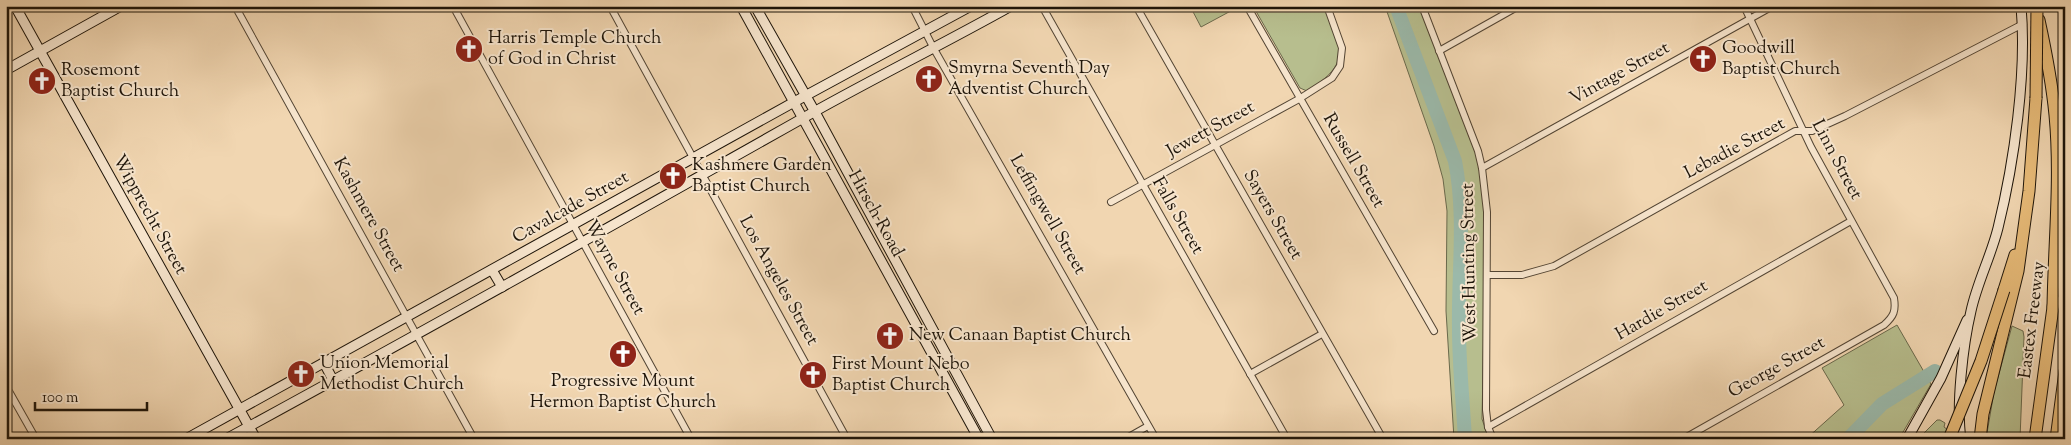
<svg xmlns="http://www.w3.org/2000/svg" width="2071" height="445" viewBox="0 0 2071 445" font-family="'Sorts Mill Goudy',serif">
<rect width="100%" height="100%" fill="#f1d6b1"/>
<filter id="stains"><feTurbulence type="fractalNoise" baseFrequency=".004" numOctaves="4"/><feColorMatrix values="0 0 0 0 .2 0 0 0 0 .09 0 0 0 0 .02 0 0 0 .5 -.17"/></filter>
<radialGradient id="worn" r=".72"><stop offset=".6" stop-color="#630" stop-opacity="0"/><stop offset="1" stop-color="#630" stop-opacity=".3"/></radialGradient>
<!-- green -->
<g fill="#b7be8e" stroke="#6a694c">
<polygon points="1190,6 1240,6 1201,27"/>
<path d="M1253 6H1324C1341 50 1353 62 1307 91L1300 88Z"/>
<polygon points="1385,6 1419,6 1479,162 1484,202 1485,272 1482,419 1489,439 1454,439 1446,311 1447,211 1443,179 1434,146"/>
<polygon points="1897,325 1931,384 1899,439 1806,439 1844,405 1822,368"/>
<polygon points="2012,326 2023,331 2024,337 2020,439 1986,439 1994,392"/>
<polygon points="1937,420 1940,420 1945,423 1944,427 1948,430 1945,439 1918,439"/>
</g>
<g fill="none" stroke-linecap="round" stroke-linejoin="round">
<!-- river -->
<g stroke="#9bb9aa" stroke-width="14">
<path d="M1396 6 1455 161C1466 216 1458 272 1459 328 1459 365 1463 402 1465 439"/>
<polyline points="1848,439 1882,404 1935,371"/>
</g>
<defs>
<g id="street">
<polyline points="235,6 474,439"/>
<polyline points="453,6 691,439"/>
<polyline points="610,6 847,439"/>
<polyline points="912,6 934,49 1156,439"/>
<polyline points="1042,6 1287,439"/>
<polyline points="1136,6 1383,439"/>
<polyline points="1247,6 1434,331"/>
<polyline points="1422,6 1478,151 1482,168 1487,212 1486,410 1488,427 1493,439"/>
<polyline points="1439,51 1519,6"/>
<polyline points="1482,168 1773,6"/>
<polyline points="1111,202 1299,99 1332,78 1340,66 1342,48 1327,6"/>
<polyline points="1487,275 1522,275 1554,266 1795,131 1812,131 1845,116 2023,24"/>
<polyline points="1250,374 1322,334"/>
<polyline points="6,386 36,439"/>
<polyline points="1488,427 1851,221"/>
<polyline points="1125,439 1148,426"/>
<path d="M1683 439 1884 325C1894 316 1896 311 1894 298L1811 147 1744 6"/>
</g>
<g id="secondary">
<polyline points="15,6 256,439"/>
<polyline points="741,6 979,439"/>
<polyline points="755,6 815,112 992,439"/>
<polyline points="6,70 121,6"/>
<polyline points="492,270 502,287"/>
<polyline points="324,363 333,380"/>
<polyline points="186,439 805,96 971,6"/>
<path d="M226 439C423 332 617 223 812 113 878 76 945 43 1011 6"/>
<polyline points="1907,439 1941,378 1967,320"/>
<path d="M1961 439C1956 405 1963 345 1971 311 1977 283 1991 256 1998 228 2014 163 2027 73 2021 6"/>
</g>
<g id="highway">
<path d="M2039 20C2046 52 2052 83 2055 115 2061 179 2054 243 2053 307"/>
<polyline points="2061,240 2065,207"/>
<polyline points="2004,290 2015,255"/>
<polyline points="1980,439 1983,414 2018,271 2029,191 2036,98"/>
<polyline points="2035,439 2054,300"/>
<polyline points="2056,439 2065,371"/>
</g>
</defs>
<!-- street casing -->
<use href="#street" stroke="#524433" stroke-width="8"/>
<!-- secondary casing -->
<use href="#secondary" stroke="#1d1409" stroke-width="11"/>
<!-- highway casing -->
<use href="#highway" stroke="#1d1409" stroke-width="13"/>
<!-- street -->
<use href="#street" stroke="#f6e4cc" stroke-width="6"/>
<!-- secondary -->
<use href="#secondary" stroke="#f6e4cc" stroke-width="9"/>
<!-- highway -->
<use href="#highway" stroke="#e8bb78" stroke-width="11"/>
<defs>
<g id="highway-bridge">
<polyline points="2036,98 2037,6"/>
<polyline points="1949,439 1981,361 2004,290"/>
</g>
</defs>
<!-- highway-bridge casing -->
<use href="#highway-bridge" stroke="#1d1409" stroke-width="13" stroke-linecap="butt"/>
<!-- highway-bridge -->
<use href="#highway-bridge" stroke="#e8bb78" stroke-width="11"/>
</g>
<!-- icons -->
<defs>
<symbol id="church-disc" viewBox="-11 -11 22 22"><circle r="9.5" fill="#8f2418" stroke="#f6e4cc"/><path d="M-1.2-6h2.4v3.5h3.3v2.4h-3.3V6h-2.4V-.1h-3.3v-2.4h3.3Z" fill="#fff"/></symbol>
</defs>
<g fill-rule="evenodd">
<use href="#church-disc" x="453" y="33" width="32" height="32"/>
<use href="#church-disc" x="1687" y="43" width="32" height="32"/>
<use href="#church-disc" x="913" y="63" width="32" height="32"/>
<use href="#church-disc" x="26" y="65" width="32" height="32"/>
<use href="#church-disc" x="657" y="160" width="32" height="32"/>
<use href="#church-disc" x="874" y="320" width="32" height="32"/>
<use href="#church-disc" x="607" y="338" width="32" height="32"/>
<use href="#church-disc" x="285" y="358" width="32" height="32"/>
<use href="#church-disc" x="797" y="359" width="32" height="32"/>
</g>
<g text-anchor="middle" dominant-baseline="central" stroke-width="4" stroke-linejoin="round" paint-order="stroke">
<!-- poi labels -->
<g font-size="18" fill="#1d1409" stroke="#f6e4cc" text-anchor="start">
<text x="488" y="39">Harris Temple Church<tspan x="488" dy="21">of God in Christ</tspan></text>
<text x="1722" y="49">Goodwill<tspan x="1722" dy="21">Baptist Church</tspan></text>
<text x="948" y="69">Smyrna Seventh Day<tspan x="948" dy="21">Adventist Church</tspan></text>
<text x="61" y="71">Rosemont<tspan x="61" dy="21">Baptist Church</tspan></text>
<text x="692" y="166">Kashmere Garden<tspan x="692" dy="21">Baptist Church</tspan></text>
<text x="909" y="336">New Canaan Baptist Church</text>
<text x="320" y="364">Union Memorial<tspan x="320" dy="21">Methodist Church</tspan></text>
<text x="832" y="365">First Mount Nebo<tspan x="832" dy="21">Baptist Church</tspan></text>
<text x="623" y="382" text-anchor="middle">Progressive Mount<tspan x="623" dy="21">Hermon Baptist Church</tspan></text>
</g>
<!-- street labels -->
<g font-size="18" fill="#1d1409" stroke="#f6e4cc">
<text transform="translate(1620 74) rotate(-29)">Vintage Street</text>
<text transform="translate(1211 130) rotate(-29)">Jewett Street</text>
<text transform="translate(1735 149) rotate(-28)">Lebadie Street</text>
<text transform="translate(1836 160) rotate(62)">Linn Street</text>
<text transform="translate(1353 161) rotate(60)">Russell Street</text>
<text transform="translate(571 208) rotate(-29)">Cavalcade Street</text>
<text transform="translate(875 214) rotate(61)">Hirsch Road</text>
<text transform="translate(149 215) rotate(61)">Wipprecht Street</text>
<text transform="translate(368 215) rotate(61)">Kashmere Street</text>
<text transform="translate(1047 215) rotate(60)">Leffingwell Street</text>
<text transform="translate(1272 215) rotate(60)">Sayers Street</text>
<text transform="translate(1177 216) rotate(60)">Falls Street</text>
<text transform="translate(1470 263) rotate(-91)">West Hunting Street</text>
<text transform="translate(614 268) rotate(61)">Wayne Street</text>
<text transform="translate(778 281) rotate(61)">Los Angeles Street</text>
<text transform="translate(1662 311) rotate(-30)">Hardie Street</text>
<text transform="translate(2033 320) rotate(-83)">Eastex Freeway</text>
<text transform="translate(1777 368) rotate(-29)">George Street</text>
</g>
</g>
<!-- margin -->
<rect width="2071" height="445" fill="none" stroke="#f1d6b1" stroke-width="25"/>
<rect x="8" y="8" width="2056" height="430" fill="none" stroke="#1d1409" stroke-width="2.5"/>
<rect x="12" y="12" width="2046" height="420" fill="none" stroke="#1d1409"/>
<!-- scale -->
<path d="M35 402v8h112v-8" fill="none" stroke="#1d1409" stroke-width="2.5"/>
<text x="42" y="402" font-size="15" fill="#1d1409" stroke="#f6e4cc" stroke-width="4" paint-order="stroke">100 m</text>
<rect width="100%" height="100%" filter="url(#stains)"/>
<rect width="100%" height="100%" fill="url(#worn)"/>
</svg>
